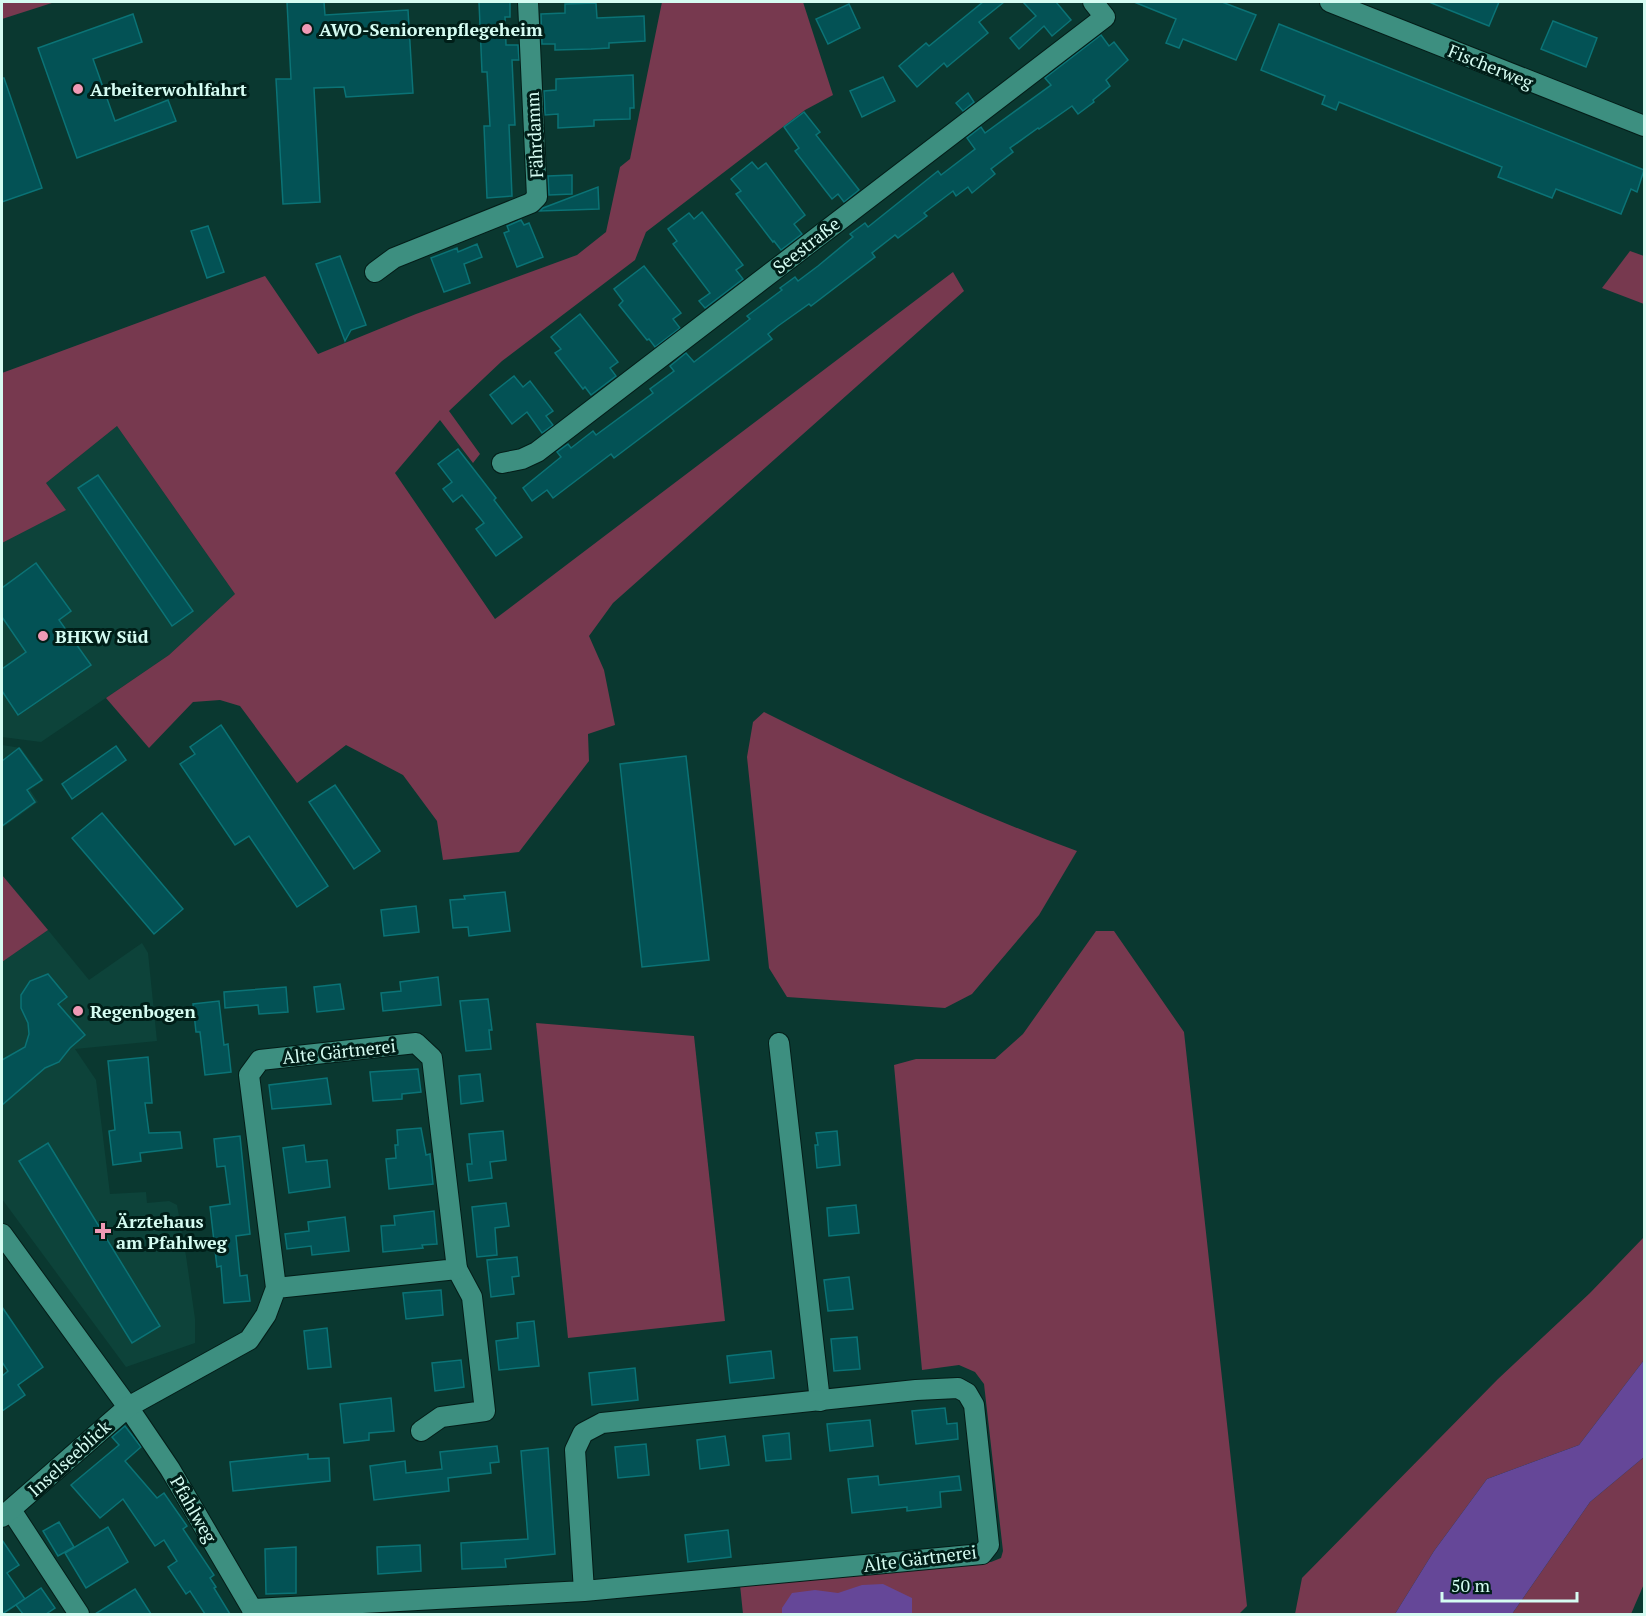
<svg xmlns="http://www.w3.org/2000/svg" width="1646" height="1616" viewBox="0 0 1646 1616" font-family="'PT Serif',serif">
<rect width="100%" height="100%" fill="#0a3830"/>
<!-- built -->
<g fill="#0d433a">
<polygon points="117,426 235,594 169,655 41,742 2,737 2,543 65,510 46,483"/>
<polygon points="2,745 21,748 44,780 30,790 38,802 2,828"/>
<polygon points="48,930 89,980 142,943 148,953 157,1041 75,1049 96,1080 110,1194 146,1192 147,1203 169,1201 177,1205 186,1256 195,1319 195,1343 126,1367 2,1199 2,962"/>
</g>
<!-- green -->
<g fill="#77394f">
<polygon points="2,2 55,2 2,19"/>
<polygon points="662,2 803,2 833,95 805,110 646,232 635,260 502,361 449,411 480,454 473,463 440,420 395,473 495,619 953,272 964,291 613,603 589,636 604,670 615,725 588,734 589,761 519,852 443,860 437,821 403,775 346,745 297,783 240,706 220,700 193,702 149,748 106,698 169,655 235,594 117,426 46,483 66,510 2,543 2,373 265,276 318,354 416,314 577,255 606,232 620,167 630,159"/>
<polygon points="1630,251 1644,256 1644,304 1602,288"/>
<path d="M764 712C866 763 970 812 1077 851L1039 915 972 994 945 1008 787 997 769 968 747 757 753 722Z"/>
<polygon points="2,875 48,930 2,962"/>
<polygon points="1096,931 1114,931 1184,1032 1247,1606 1239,1614 743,1614 740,1585 991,1562 1001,1558 1003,1551 984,1384 975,1372 959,1365 922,1370 894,1065 916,1059 995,1059 1023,1034"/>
<polygon points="536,1023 694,1036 725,1321 568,1338"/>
<polygon points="1644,1237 1644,1360 1579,1445 1487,1479 1434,1551 1395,1614 1295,1614 1302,1578 1498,1379 1590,1293"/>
<polygon points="1644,1457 1644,1584 1631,1614 1512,1614 1590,1502"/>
</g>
<!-- water -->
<g fill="#654798">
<polygon points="1644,1360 1644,1457 1590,1502 1512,1614 1395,1614 1434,1551 1487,1479 1579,1445"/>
<polygon points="883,1584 912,1598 912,1614 782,1614 782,1608 792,1593 815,1590 838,1593 862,1585"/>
</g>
<!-- building -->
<g fill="#035255" stroke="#0b7376" stroke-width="1.5">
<polygon points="287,2 324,2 325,15 408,10 413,93 346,97 344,87 314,88 320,202 283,204 276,79 291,79"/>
<polygon points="479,2 510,2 510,17 505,17 506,45 518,45 519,60 512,60 515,125 509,125 512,196 487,198 484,126 490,126 487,72 482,72"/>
<polygon points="983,2 1004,2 979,22 988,33 947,67 944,63 917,87 899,66 926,43 929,46"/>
<polygon points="1023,2 1056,2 1071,20 1052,36 1044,26 1019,49 1010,38 1036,16"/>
<polygon points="1134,2 1222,2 1256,15 1236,60 1183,39 1179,48 1166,43 1176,19"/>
<polygon points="1429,2 1499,2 1489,26"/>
<polygon points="596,3 597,18 644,16 645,41 609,43 609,48 591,49 555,50 555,44 542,44 541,14 565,13 565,4"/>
<polygon points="849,4 860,28 828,44 816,19"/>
<polygon points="133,14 142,42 93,59 115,121 168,100 176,121 77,158 38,48"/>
<polygon points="1553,21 1597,38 1586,67 1541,49"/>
<polygon points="1279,24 1644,170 1637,192 1631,189 1621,214 1556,189 1552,198 1498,177 1502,167 1339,102 1336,110 1322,104 1325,96 1261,70"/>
<polygon points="1101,35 1109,46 1114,42 1128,60 1106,80 1110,86 1093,100 1094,102 1078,114 1072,106 1039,129 1038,128 1010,148 1013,152 991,169 995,174 972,193 968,187 956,196 953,191 924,213 927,216 898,238 895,235 872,253 875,257 811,306 809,304 778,326 768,334 772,339 614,458 611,454 553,498 547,490 532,501 523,488 561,457 557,452 568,444 571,448 593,431 596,435 653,393 650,389 674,371 670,366 686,353 694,362 750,319 747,316 782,290 780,288 795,277 798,281 818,266 853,237 850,234 865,223 868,227 938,171 941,175 975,149 967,138 981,127 985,133 1051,85 1045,78"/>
<polygon points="633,75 634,108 630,108 630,119 594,120 594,126 558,128 558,114 545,115 544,91 556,90 556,79"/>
<polygon points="883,77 895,101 862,117 850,91"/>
<polygon points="2,78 4,78 42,188 2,202"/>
<polygon points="968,93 974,102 963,111 956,103"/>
<polygon points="804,112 820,132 816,135 859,190 844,202 838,194 832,199 825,190 795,151 799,148 784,127"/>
<polygon points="752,162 758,169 766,163 805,215 794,224 802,234 781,250 774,241 773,242 736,194 741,191 731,179"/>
<polygon points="572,175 572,194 549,195 548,176"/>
<polygon points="598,187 599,209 540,211 543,208"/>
<polygon points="702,212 743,265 736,270 743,279 705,308 699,301 710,293 673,244 677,241 668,229 689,213 694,219"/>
<polygon points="521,220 524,225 529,223 543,257 517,267 504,233 509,231 507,226"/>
<polygon points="208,226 224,272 207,278 191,231"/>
<polygon points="477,244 482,257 464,264 470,283 444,292 431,258 457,248 458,252"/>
<polygon points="340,256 366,325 351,330 345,341 316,264"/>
<polygon points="644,266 681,313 673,319 680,328 655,347 649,339 647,340 619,305 623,301 614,289"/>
<polygon points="580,314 618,362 610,368 616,376 591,395 585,387 583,389 555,353 561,349 551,337"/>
<polygon points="514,376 523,387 530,381 553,411 546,416 553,425 542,433 527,412 512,424 490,395"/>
<polygon points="458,449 496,498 494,500 522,537 496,556 476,529 484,523 462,495 453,502 443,489 452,482 438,464"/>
<polygon points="98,475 193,611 172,626 78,488"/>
<polygon points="36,563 71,611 59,620 91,665 18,715 2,691 2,669 26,652 2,617 2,588"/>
<polygon points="221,725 328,886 297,907 249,836 235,845 180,764 195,754 190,747"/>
<polygon points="116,746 126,760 72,799 62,784"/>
<polygon points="19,748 42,780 27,790 35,802 2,826 2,761"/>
<polygon points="686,756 709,960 642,967 620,764"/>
<polygon points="335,785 380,851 354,869 309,802"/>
<polygon points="102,813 183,909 154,934 72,838"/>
<polygon points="505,892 510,931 469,936 468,927 453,928 450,900 465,899 464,896"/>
<polygon points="416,906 419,932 384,936 381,910"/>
<polygon points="48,974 67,997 58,1004 85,1035 70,1048 59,1062 45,1068 2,1105 2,1060 25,1047 29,1034 28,1023 21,1008 21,995 30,981"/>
<polygon points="438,977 441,1005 383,1011 381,993 401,991 400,982"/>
<polygon points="340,984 344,1009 317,1012 314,987"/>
<polygon points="286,987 288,1012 259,1014 258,1005 225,1008 224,992"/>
<polygon points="488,999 492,1030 489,1030 491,1049 466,1051 460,1001"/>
<polygon points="219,1001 224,1045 228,1044 231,1072 205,1075 200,1032 196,1032 193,1004"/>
<polygon points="148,1057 152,1103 145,1103 149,1133 180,1132 182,1148 140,1153 141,1161 113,1165 109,1131 115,1130 108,1061"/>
<polygon points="418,1069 421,1092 402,1094 402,1099 373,1101 370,1072"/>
<polygon points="480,1074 483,1101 461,1104 459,1076"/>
<polygon points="327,1078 331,1104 272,1109 269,1085"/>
<polygon points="421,1128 426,1155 430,1154 433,1184 389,1189 386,1159 396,1158 395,1145 398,1145 397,1130"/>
<polygon points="503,1131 506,1160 490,1162 492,1178 469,1181 467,1164 472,1164 469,1134"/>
<polygon points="837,1131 840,1165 817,1168 815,1145 818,1145 816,1133"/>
<polygon points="240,1136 250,1234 236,1236 240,1276 247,1275 250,1301 224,1303 221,1266 217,1267 210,1207 230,1204 225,1166 217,1167 214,1139"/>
<polygon points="48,1143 160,1326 132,1343 19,1161"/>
<polygon points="304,1145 306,1162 327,1160 330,1187 289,1193 283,1148"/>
<polygon points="506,1203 509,1226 495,1228 497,1255 477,1257 472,1207"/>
<polygon points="856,1205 859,1233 829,1236 827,1208"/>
<polygon points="434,1211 437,1244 422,1245 423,1248 383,1252 381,1226 395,1225 394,1216"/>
<polygon points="345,1217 349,1251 312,1255 311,1246 287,1249 285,1234 309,1231 308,1222"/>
<polygon points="517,1257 519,1276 512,1277 514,1294 491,1297 487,1260"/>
<polygon points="849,1277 853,1309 828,1311 824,1280"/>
<polygon points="441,1290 443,1315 406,1319 403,1293"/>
<polygon points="2,1307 43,1367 18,1385 25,1395 2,1411 2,1376 8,1371 2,1362"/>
<polygon points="534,1321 539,1366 499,1370 496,1341 518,1338 517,1323"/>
<polygon points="327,1328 331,1367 308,1369 304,1331"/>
<polygon points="857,1337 860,1369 834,1371 831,1339"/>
<polygon points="771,1351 774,1378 730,1383 727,1356"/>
<polygon points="461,1360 464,1387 435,1391 432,1363"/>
<polygon points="635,1368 638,1400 592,1405 589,1373"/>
<polygon points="391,1398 394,1431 369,1433 369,1440 344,1443 340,1404"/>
<polygon points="945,1408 947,1424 957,1423 958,1439 916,1444 912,1411"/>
<polygon points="870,1420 873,1446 830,1451 827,1424"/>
<polygon points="125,1426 141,1447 125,1461 157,1498 164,1493 187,1526 183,1529 214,1575 210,1578 216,1587 214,1588 230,1614 205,1614 190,1591 186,1594 168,1567 177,1561 164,1540 155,1546 123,1499 100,1518 71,1485 119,1445 112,1437"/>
<polygon points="789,1433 791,1459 766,1461 763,1436"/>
<polygon points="725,1436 729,1465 700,1469 697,1440"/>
<polygon points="646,1444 649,1475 618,1478 615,1447"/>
<polygon points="497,1446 499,1462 490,1463 491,1473 448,1478 449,1491 374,1500 370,1466 405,1461 406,1473 442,1469 440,1452"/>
<polygon points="548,1448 555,1554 505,1559 506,1567 462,1569 461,1543 528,1539 521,1451"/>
<polygon points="308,1454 308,1459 329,1458 330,1481 233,1491 230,1462"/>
<polygon points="878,1476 879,1485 959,1476 961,1490 940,1492 941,1507 907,1511 907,1507 852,1513 848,1479"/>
<polygon points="59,1522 74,1547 58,1556 43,1531"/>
<polygon points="108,1527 128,1562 86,1588 65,1553"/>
<polygon points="728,1530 731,1557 688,1562 685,1535"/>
<polygon points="2,1540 19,1565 7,1573 25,1599 2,1614"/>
<polygon points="420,1545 421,1571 378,1574 377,1547"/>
<polygon points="296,1547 296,1593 266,1594 265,1549"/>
<polygon points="41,1588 55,1608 46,1614 23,1614 16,1605"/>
<polygon points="135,1589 151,1614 95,1614"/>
</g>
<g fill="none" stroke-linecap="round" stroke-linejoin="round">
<defs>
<g id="minor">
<polyline points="1330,2 1644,126"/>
<polyline points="375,272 394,258 531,203 537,197 528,2"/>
<polyline points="502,463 522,459 537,452 1105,17 1093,2"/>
<polyline points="779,1043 820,1401"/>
<polyline points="2,1234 128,1407 170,1469 255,1614"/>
<polyline points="421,1431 441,1417 485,1411 472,1297 457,1269"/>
<polyline points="11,1510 79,1614"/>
<polyline points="2,1517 128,1407 249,1340 266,1315 276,1288 249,1075 260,1060 416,1043 432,1058 457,1269 276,1288"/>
<polyline points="252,1609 584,1591 982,1554 989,1545 974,1405 967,1393 958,1388 916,1390 602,1423 583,1433 575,1450 584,1591"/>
</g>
</defs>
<!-- minor casing -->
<use href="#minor" stroke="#041d18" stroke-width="22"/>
<!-- minor -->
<use href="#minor" stroke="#3d8f80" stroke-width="20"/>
</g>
<!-- markers -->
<g fill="#f09ab6" stroke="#001e18" stroke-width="2">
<circle cx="307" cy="29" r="6"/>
<circle cx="78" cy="89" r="6"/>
<circle cx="43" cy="636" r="6"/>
<circle cx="78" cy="1011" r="6"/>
<path d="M100 1222h6v6h6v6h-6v6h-6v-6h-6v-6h6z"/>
</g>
<g text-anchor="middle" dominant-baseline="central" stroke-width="6" stroke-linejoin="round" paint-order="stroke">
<!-- poi labels -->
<g font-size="18" font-weight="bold" fill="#d5fcf2" stroke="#001e18" text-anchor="start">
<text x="319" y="29">AWO-Seniorenpflegeheim</text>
<text x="90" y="89">Arbeiterwohlfahrt</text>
<text x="55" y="636">BHKW Süd</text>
<text x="90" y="1011">Regenbogen</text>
<text x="116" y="1221">Ärztehaus<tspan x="116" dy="21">am Pfahlweg</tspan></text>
</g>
<!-- street labels -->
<g font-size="18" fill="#d5fcf2" stroke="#001e18">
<text transform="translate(1491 66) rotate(22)">Fischerweg</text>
<text transform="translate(534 135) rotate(-93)">Fährdamm</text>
<text transform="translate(806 245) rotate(-38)">Seestraße</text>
<text transform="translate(339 1051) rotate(-6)">Alte Gärtnerei</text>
<text transform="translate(69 1458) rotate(-42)">Inselseeblick</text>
<text transform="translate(194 1509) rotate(60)">Pfahlweg</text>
<text transform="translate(920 1558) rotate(-7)">Alte Gärtnerei</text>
</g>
</g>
<!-- border -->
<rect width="1646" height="1616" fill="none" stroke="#d5fcf2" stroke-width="6"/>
<!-- scale -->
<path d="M1442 1592v9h135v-9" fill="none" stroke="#d5fcf2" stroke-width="3"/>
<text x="1451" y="1592" font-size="18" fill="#d5fcf2" stroke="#001e18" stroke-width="4.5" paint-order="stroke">50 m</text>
</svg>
